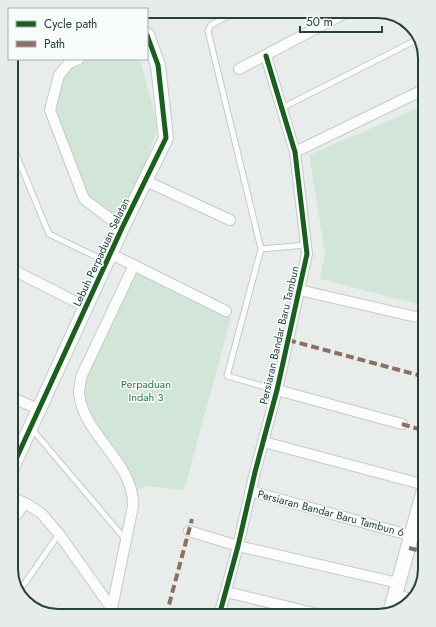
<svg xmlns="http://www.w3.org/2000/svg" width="436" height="627" viewBox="0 0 436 627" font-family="Jost,sans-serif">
<rect width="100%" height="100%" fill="#e8edeb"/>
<!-- green -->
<g fill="#d1e6d8">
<polygon points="79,59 136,59 141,63 158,127 122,228 84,199 50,110 69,63"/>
<polygon points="425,105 425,306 320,279 325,253 309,155"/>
<polygon points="134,265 231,318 184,490 148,486 133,492 84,409 81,377"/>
</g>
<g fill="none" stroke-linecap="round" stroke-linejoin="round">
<defs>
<g id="lane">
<polyline points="237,11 211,25 208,31 261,249 306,245"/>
<polyline points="282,108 420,38"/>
<polyline points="11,142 49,234 107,262"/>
<polyline points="261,249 227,376 277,390"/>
<polyline points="31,428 125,539"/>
<polyline points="18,593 59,534"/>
<polyline points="273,616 277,603"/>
</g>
<g id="street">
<polyline points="79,59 69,63 59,75 50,110 84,199 122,228"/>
<polyline points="239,69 349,11"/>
<polyline points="295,152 425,89"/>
<polyline points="146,181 230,220"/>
<polyline points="111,254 226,311"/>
<polyline points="11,267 19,273 86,307"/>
<polyline points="299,290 425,319"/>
<polyline points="277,390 402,424"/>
<polyline points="11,397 38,409"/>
<polyline points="264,442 425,485"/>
<polyline points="250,491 412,536"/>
<polyline points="11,497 25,503 41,513 59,534 117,616"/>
<polyline points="11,522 25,503"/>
<polyline points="189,531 238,546 398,583"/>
<polyline points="226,592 326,616"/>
<polyline points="395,595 412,599"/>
<path d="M107 616 112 608 133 506C134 461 83 436 79 393 79 388 81 382 81 377L134 265"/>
<polyline points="219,616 238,546 255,472 277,390 307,254 295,152 266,56"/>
</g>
<g id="secondary">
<polyline points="11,470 122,228 166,138 158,65 147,35"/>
<polyline points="390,613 425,486"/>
</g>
</defs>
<!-- lane casing -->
<use href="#lane" stroke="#c5cac8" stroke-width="7"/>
<!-- street casing -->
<use href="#street" stroke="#c5cac8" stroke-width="12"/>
<!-- secondary casing -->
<use href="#secondary" stroke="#c3cbc8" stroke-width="16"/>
<!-- lane -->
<use href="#lane" stroke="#fcfcfc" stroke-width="5"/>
<!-- street -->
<use href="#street" stroke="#fcfcfc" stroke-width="10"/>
<!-- secondary -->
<use href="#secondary" stroke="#fcfcfc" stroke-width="14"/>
<!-- quiet -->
<g stroke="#8d6e63" stroke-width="4" stroke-dasharray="8 4" stroke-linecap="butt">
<polyline points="288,340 425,377"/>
<polyline points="402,424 425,431"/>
<polyline points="409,548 425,552"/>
<polyline points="166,616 192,519"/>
</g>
<defs>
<g id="cycleway">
<polyline points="11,470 122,228 166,138 158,65 147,35"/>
<polyline points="219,616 238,546 255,472 277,390 307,254 295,152 266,56"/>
</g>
</defs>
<!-- cycleway casing -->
<use href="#cycleway" stroke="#f7fbf9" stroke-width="8"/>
<!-- cycleway -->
<use href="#cycleway" stroke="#1b5e20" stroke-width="5"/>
</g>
<g text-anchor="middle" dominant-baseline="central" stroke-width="3" stroke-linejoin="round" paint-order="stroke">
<!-- street labels -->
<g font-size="11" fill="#24423a" stroke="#f7fbf9">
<text transform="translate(101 252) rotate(-65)">Lebuh Perpaduan Selatan</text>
<text transform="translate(279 335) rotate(-77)">Persiaran Bandar Baru Tambun</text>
<text transform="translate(331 513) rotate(15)">Persiaran Bandar Baru Tambun 6</text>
</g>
<!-- park labels -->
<g font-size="11" fill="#2d7a4b" stroke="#f7fbf9">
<text x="146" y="384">Perpaduan<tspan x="146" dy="13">Indah 3</tspan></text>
</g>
</g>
<!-- crop -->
<path d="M0 0H436V627H0ZM58 18H378A40 40 0 0 1 418 58V569A40 40 0 0 1 378 609H58A40 40 0 0 1 18 569V58A40 40 0 0 1 58 18Z" fill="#e6ecea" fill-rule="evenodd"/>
<path fill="none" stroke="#24423a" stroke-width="2" d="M58 18H378A40 40 0 0 1 418 58V569A40 40 0 0 1 378 609H58A40 40 0 0 1 18 569V58A40 40 0 0 1 58 18Z"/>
<!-- legend -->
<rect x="8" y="8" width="140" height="52" fill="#f7fbf9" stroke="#a3b1ad"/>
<rect x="16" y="21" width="20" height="6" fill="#1b5e20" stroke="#a3b1ad"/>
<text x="44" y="28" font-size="12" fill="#24423a">Cycle path</text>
<rect x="16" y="41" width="20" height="6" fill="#8d6e63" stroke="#a3b1ad"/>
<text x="44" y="48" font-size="12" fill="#24423a">Path</text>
<!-- scale -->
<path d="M300 26v6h82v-6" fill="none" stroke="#24423a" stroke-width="2"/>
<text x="306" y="26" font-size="12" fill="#24423a" stroke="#f7fbf9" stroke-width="3" paint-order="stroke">50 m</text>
</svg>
